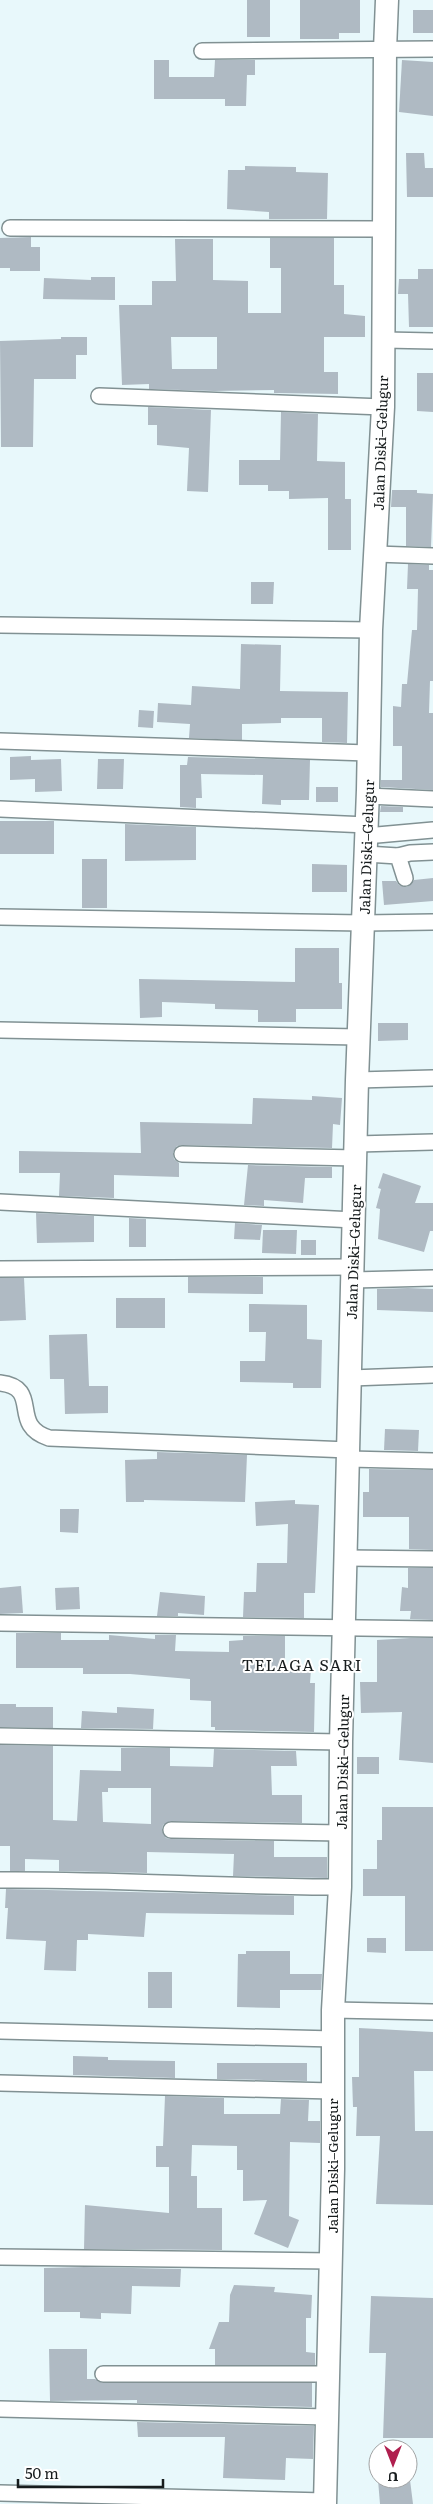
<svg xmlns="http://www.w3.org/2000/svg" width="433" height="2504" viewBox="0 0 433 2504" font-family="Literata,serif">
<rect width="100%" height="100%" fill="#e8f8fb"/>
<!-- building -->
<g fill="#afbac3" fill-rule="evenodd">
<rect x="247" y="0" width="23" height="37"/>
<polygon points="300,0 360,0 360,33 339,33 339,39 300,39"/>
<rect x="413" y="10" width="20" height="23"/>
<polygon points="154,60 169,60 169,77 214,77 215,60 255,60 255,75 247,75 246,106 225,106 225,99 154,99"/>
<polygon points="402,60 433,62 433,116 399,112"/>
<polygon points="406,153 424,153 425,168 433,168 433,197 407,197"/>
<polygon points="245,166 296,167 296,172 328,173 327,219 269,219 269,212 227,209 228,170 245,170"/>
<polygon points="31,237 31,247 40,247 40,271 10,271 10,268 0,268 0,238"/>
<path d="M270 238H334V285H344V314L365 316V337H324V372H338V394L274 393V390L214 391 149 389V384L122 385 119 305H152V281H176L175 239H213V280L248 281V313H281V268H270ZM171 337H217V369H172Z"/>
<polygon points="418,269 433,269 433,327 409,327 408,294 398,294 399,279 418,279"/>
<polygon points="91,277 115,277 115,300 43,299 44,278 91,280"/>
<polygon points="61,337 87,337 87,355 76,355 76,379 34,379 33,447 1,447 0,341 61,339"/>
<polygon points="417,373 433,373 433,412 417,411"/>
<polygon points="148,407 211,410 208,492 187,491 189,448 157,445 157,425 148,425"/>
<polygon points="281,412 318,414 317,461 345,462 345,499 351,499 351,550 328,550 328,498 289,499 289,491 268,491 268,485 239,485 239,460 280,460"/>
<polygon points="392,490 417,490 417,493 433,494 431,547 406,546 406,507 391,507"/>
<polygon points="408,564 429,565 429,570 433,570 433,681 430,681 429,713 433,713 433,790 381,787 381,780 402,780 402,746 393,746 393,706 401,707 402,684 407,684 412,630 417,630 418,589 407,589"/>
<polygon points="251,582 274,582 273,604 251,604"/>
<polygon points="241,644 281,645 280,691 348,692 347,743 322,742 322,718 281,718 281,723 242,724 242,740 189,738 190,724 157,722 158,703 191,705 192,686 240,689"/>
<polygon points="139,710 154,711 153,728 138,727"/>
<polygon points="31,756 31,760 61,759 62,791 35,792 35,779 10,780 10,757"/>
<polygon points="188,757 310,760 309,800 281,800 281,805 262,804 263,775 201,774 202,798 196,798 196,808 180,807 180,765 187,765"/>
<polygon points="98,759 124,759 123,789 97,789"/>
<rect x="316" y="787" width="22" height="15"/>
<polygon points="381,806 403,807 403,812 380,812"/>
<rect x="0" y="821" width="54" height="33"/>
<polygon points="125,824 196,827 196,860 125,861"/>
<rect x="82" y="859" width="25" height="49"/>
<polygon points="312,864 347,865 347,892 312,892"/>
<polygon points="433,878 433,901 384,905 382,881 396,881 399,885 407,887 414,880"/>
<polygon points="295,948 339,948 339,983 342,983 342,1009 296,1009 296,1022 258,1022 258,1010 215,1009 215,1004 162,1002 162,1017 140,1018 139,979 295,982"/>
<polygon points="378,1023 408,1023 408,1040 378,1041"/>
<polygon points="312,1096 342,1098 340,1125 333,1124 332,1148 182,1145 177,1146 173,1153 174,1159 179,1163 179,1177 114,1175 114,1198 59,1196 60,1173 19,1173 19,1151 141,1153 140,1122 252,1124 253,1098 312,1100"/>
<polygon points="248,1165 332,1167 332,1178 305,1178 303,1203 264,1200 264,1206 244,1205"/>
<polygon points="383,1173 421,1186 415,1203 433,1203 433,1231 430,1231 424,1252 378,1239 380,1209 376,1208 381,1189 378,1188"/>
<polygon points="36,1213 94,1216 94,1242 37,1243"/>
<polygon points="129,1218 146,1219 146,1247 129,1247"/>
<polygon points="235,1223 262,1225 260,1240 234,1239"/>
<polygon points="263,1230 297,1230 296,1254 262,1253"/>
<rect x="301" y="1240" width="15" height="15"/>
<polygon points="188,1277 263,1277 263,1294 188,1293"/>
<polygon points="0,1278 24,1278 26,1320 0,1321"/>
<polygon points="408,1288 433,1289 433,1312 377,1310 377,1289"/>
<rect x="116" y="1298" width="49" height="30"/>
<polygon points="249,1304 307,1305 307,1339 322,1340 321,1388 293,1388 293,1383 240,1382 240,1361 265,1361 266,1332 249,1332"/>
<polygon points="87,1334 89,1386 108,1386 108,1413 65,1414 64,1379 50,1379 49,1335"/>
<polygon points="385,1429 419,1430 418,1451 384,1450"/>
<polygon points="157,1452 247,1455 245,1502 144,1500 144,1502 126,1502 125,1460 157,1459"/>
<polygon points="369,1469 433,1470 433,1550 409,1549 409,1517 363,1517 363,1492 369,1492"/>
<polygon points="295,1500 295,1504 319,1505 315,1593 304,1593 304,1618 243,1617 244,1592 256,1592 257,1563 287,1563 288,1524 256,1526 255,1502"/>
<polygon points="60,1509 79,1509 78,1533 60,1532"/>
<polygon points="408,1568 433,1568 433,1620 410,1619 411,1611 400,1611 402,1587 408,1588"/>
<polygon points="21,1586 23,1613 0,1614 0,1588"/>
<polygon points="79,1587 80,1609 56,1610 55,1588"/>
<polygon points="160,1592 205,1596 204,1615 178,1613 178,1616 157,1616"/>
<polygon points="16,1633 61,1633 61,1640 109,1640 109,1635 155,1639 155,1635 176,1635 175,1651 229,1652 229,1641 243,1640 243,1636 285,1636 285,1669 311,1669 310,1683 315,1683 314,1732 215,1730 215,1727 211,1727 211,1701 190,1700 190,1679 130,1674 83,1674 83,1668 16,1668"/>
<polygon points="410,1638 433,1638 433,1763 399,1760 402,1712 361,1713 360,1682 377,1682 377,1640"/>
<polygon points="0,1704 16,1704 16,1707 53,1707 53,1728 0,1727"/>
<polygon points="117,1707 154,1709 153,1729 81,1728 82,1711 117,1713"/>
<path d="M0 1745 53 1746V1820L77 1821 80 1770 121 1771V1748H170V1766L213 1767 214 1749 296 1751 297 1766H271L272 1795H302V1823L171 1821 163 1825 162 1830 166 1838 171 1839 274 1841V1857H327V1878L233 1876 234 1854 147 1852V1873L59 1871V1860L25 1859V1871H10V1846H0ZM108 1788H151V1824L103 1822 102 1792H108Z"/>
<rect x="357" y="1757" width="22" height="17"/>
<polygon points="382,1807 433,1807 433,1951 405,1951 405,1896 363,1896 363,1869 377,1869 377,1840 382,1840"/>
<polygon points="6,1889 294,1896 294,1915 146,1913 144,1937 88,1934 88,1940 77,1940 76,1971 44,1970 46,1941 6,1939 8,1908 5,1908"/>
<polygon points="367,1938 386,1938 386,1953 367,1952"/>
<polygon points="246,1951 290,1951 290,1974 322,1974 321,1990 280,1990 280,2008 237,2007 238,1954 246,1954"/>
<rect x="148" y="1972" width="24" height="36"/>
<polygon points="359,2028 433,2032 433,2071 414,2071 415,2131 433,2131 433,2205 376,2204 380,2136 356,2136 357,2107 353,2107 352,2077 359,2077"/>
<polygon points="73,2056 108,2057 108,2060 175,2061 175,2078 73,2075"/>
<polygon points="217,2063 307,2063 307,2081 217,2079"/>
<polygon points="165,2096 224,2098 224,2114 280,2114 281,2099 309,2100 308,2121 320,2121 320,2143 290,2142 289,2216 299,2220 288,2248 254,2234 267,2200 243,2201 243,2170 237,2170 237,2146 192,2145 191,2176 197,2176 197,2208 222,2208 222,2250 84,2249 85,2205 169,2213 169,2167 156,2167 156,2146 163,2146"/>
<polygon points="84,2267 181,2269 180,2287 132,2286 131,2314 101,2313 101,2319 80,2318 80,2312 44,2312 44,2268"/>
<polygon points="234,2285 275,2287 274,2292 312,2295 311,2318 306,2318 306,2352 315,2353 315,2365 215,2365 215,2349 209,2349 219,2322 229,2322 230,2295"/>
<polygon points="371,2296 433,2298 433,2438 383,2438 386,2353 369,2353"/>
<polygon points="49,2349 87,2349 87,2379 95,2379 103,2383 312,2383 312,2407 137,2403 137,2400 50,2401"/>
<polygon points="137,2422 314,2426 313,2459 286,2458 285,2480 223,2478 225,2437 138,2437"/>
<polygon points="378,2480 410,2480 413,2504 380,2504"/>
</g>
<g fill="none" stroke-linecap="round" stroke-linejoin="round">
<defs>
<g id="street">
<polyline points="202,51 433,49"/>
<polyline points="10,228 384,229"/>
<polyline points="385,340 433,341"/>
<polyline points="99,396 383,407"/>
<polyline points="376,554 433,556"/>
<polyline points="0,625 371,630"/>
<polyline points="0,741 368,753"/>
<polyline points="368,796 433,799"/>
<polyline points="0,809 367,825"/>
<polyline points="366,836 433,830"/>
<polyline points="366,854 398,856 405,878"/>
<polyline points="398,856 410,853 433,852"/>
<polyline points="0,917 363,923 433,922"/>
<polyline points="0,1030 358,1037"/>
<polyline points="357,1080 433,1078"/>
<polyline points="357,1144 433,1142"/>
<polyline points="182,1154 356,1158"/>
<polyline points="0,1202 354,1220"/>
<polyline points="0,1269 354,1267"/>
<polyline points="353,1280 433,1278"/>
<polyline points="351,1378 433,1375"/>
<path d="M0 1383C43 1388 8 1425 49 1438L349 1450"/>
<polyline points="349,1459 433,1461"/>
<polyline points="347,1558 433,1559"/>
<polyline points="0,1623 433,1629"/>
<polyline points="0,1736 341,1742"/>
<polyline points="171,1830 341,1833"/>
<path d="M0 1880C113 1879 226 1887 340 1887"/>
<polyline points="333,2010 433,2012"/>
<polyline points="0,2031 334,2039"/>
<polyline points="0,2083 332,2091"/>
<polyline points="0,2257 331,2261"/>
<polyline points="103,2374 329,2374"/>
<polyline points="0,2409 327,2417"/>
<polyline points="0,2493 325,2501"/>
</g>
<polyline id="secondary" points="325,2504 333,2169 333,2010 340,1887 341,1742 357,1080 368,790 371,630 383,407 385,50 387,0"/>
</defs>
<!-- street casing -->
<use href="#street" stroke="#819193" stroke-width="18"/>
<!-- secondary casing -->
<use href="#secondary" stroke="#819193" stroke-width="25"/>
<!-- street -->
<use href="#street" stroke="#fff" stroke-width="15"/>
<!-- secondary -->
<use href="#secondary" stroke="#fff" stroke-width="22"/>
</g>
<g text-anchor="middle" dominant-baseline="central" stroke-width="4" stroke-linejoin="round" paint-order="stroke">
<!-- street labels -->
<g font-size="14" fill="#171c1d" stroke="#fff">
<text transform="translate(380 443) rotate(-88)">Jalan Diski–Gelugur</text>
<text transform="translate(366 847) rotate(-88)">Jalan Diski–Gelugur</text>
<text transform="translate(353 1252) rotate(-88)">Jalan Diski–Gelugur</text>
<text transform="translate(342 1762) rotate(-89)">Jalan Diski–Gelugur</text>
<text transform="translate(332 2166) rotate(-90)">Jalan Diski–Gelugur</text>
</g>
<!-- quarter labels -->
<g font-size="16" letter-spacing="1" fill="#171c1d" stroke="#fff">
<text x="302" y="1664">TELAGA SARI</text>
</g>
</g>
<!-- north arrow -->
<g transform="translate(393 2464) rotate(180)"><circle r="24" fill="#ffffff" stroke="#a2a4a5"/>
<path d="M0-4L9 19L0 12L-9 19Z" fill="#b01f4f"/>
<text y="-8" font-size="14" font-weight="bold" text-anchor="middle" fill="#171c1d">U</text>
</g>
<!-- scale -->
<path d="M18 2479v8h145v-8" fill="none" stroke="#171c1d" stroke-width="2.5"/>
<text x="25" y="2479" font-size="15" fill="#171c1d" stroke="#ffffff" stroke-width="4" paint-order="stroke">50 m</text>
</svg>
